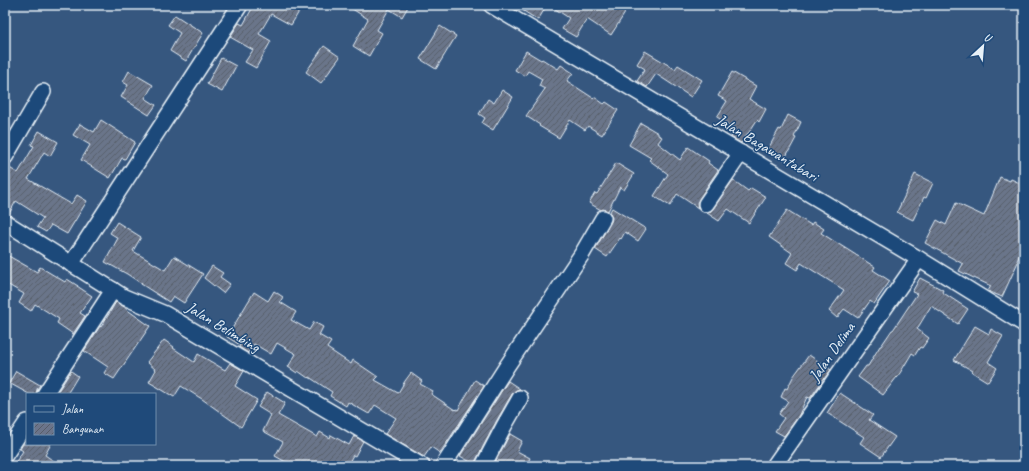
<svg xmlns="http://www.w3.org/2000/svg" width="1029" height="471" viewBox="0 0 1029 471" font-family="Caveat,sans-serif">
<defs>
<pattern id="building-hatch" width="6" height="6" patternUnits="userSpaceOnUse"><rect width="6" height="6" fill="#6b748a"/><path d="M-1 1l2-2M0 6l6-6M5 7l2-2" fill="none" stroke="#585e6a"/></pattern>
</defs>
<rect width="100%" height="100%" fill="#36577f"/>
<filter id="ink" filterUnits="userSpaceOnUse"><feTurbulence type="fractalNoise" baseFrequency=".025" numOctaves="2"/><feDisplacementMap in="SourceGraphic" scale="8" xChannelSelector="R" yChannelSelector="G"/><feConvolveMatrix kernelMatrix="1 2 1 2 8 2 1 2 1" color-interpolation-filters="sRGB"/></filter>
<g filter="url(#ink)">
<!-- building -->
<g fill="url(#building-hatch)" stroke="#e8f1f8">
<polygon points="254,5 303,5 291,25 271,14 259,34 271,41 256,68 245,62 253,50 230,37 239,23 243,25"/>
<polygon points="346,5 409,5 402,17 389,9 377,30 382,33 369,56 353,46 368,19"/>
<polygon points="514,5 547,5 538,20"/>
<polygon points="549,5 613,5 625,13 611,35 587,19 576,37 562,29 569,18"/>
<polygon points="175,15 203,33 186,61 170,51 180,33 168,25"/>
<polygon points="440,26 456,36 436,69 420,59"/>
<polygon points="324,46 340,57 321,83 306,72"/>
<polygon points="526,51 541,60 542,59 558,69 561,65 573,73 567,81 593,98 594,97 604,104 606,102 618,110 602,135 588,126 585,130 570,120 559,138 539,126 540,125 526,116 545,89 539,86 542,79 528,71 525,76 515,70"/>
<polygon points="645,51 675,69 678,65 702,80 691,97 656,74 647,87 637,81 645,69 637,64"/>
<polygon points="221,58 236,66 222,92 207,84"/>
<polygon points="129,71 153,85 145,98 156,105 149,115 121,97 128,85 123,82"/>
<polygon points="732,72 756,86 749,99 766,109 759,122 757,120 748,134 747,134 741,143 731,137 735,129 717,117 727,101 718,96"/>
<polygon points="502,90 513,97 493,130 482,123 485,118 479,114 488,99 494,103"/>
<polygon points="788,115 801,122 794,137 796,138 784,160 767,151 779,129 781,130"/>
<polygon points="101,120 135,142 125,159 122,158 110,178 81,160 90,145 73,135 80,124 94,132"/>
<polygon points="641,123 658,133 658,135 662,137 658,143 680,160 688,147 709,161 708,163 718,170 699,199 697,203 698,208 677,194 670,206 654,196 668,174 649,160 651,158 629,145"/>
<polygon points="39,131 58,142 50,156 44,152 28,179 71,204 77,195 87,201 67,234 51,225 46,232 37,227 43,218 16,201 9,214 5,213 5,166 6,166 18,173 34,146 31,145"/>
<polygon points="616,163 634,174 624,190 620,187 608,211 603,209 601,210 589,203 595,193 597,194"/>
<polygon points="915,174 933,183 926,198 924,197 913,220 897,212"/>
<polygon points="1000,177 1010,181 1011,179 1024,185 1024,244 1017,261 1018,262 1002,297 988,291 991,286 959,271 963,264 925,243 937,220 946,225 956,203 984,216"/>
<polygon points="733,180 748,191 751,188 766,197 749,223 728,209 719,221 707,213 710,212 713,209"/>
<polygon points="612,208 646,229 638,241 625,232 621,239 620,238 607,257 595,249 611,222 612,218 610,212"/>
<polygon points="787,210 811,225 813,222 824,229 821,233 875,267 873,270 890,281 874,304 870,301 858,318 844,309 837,318 829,311 844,290 801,263 797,270 786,263 792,253 769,237"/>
<polygon points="117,222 141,237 133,251 165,270 174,256 203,274 184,303 173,296 169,302 141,284 142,284 127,274 105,262 118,238 110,233"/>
<polygon points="5,254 37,272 40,267 65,282 67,279 78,286 77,286 92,296 80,313 85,316 73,334 57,323 59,319 35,304 31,311 19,303 24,294 5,283"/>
<polygon points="212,266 223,273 220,277 230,284 223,293 204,278"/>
<polygon points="920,278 943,290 942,292 968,309 958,324 931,306 917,329 929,338 922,348 920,347 915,355 912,353 900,373 883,395 858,377 866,366 868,366 880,346 881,346 892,330 893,330 917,294 912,292"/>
<polygon points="274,291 283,297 280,302 296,312 291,320 309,330 314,322 323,327 319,335 331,342 327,348 351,364 353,360 378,377 375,380 398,393 405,381 411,373 422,381 420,384 433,391 431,394 455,410 456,409 458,410 475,380 484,386 440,453 431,447 424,457 385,434 396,418 375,405 369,414 348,402 346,406 330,396 332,392 309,377 308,378 298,371 297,373 288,367 296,354 277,343 271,354 254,344 248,353 239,347 240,345 227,337 254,292 268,301"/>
<polygon points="116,302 126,308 126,309 150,326 114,379 104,373 108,367 84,351 100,326 101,327"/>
<polygon points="975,326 989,334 991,329 1003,336 988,362 997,368 988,382 972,372 973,371 954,360"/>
<polygon points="164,340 174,347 173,348 194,362 198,354 225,370 230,363 244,371 235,386 257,400 241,427 202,399 181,386 174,397 149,382 156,370 147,362"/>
<polygon points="809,355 831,370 824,379 823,378 821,383 810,398 807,397 798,417 784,436 775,431 784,418 779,414 788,401 781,397 785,388 787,389 793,377"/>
<polygon points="16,371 40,385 37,389 36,394 29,394 9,383"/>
<polygon points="71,371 78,376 67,394 56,394"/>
<polygon points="508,381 520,389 516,390 512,394 496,422 474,464 460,456"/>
<polygon points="267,392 285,403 278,415 317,437 320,432 330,438 331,435 349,445 354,436 363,441 355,456 353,455 347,466 293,466 275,456 283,442 263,431 271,415 258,407"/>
<polygon points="840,393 873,415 869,420 895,437 881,457 860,443 864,437 827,413"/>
<polygon points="510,434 522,441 517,451 530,458 526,466 493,466"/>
<polygon points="23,444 51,444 45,455 61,466 13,466 23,451 20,449"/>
</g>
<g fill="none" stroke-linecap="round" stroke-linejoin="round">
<defs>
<g id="minor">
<polyline points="491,5 919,259 1024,324"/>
<polyline points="5,157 43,92"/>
<polyline points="706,204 741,153"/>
<polyline points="5,222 124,297 165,314 422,466"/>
<polyline points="71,264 240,5"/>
<polyline points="45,394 113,290"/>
<polyline points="5,455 27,422"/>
<polyline points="443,466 507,366 582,254 603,218"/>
<polyline points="483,466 504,426 520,398"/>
<polyline points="774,466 919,259"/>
</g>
</defs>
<!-- minor casing -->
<use href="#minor" stroke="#e8f1f8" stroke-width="18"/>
<!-- minor -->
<use href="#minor" stroke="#1f4a7a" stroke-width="15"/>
</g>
</g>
<g text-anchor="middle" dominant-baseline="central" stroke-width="3" stroke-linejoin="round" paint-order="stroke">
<!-- street labels -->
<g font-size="16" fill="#e8f1f8" stroke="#1f4a7a">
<text transform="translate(767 148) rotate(31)">Jalan Bagawantabari</text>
<text transform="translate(223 327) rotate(31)">Jalan Belimbing</text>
<text transform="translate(832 352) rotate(-55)">Jalan Delima</text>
</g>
</g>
<!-- margin -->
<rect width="1029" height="471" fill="none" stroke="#1f4a7a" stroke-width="20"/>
<rect x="10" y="10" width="1009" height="451" fill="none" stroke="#e8f1f8" stroke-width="1.5" filter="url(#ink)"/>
<!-- legend -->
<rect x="26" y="393" width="130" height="52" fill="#1f4a7a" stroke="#6f8dac"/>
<rect x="34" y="406" width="20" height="6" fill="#1f4a7a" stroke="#6f8dac"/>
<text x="62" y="413" font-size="12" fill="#e8f1f8">Jalan</text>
<rect x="34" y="423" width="20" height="12" fill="url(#building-hatch)" stroke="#6f8dac"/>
<text x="62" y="433" font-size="12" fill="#e8f1f8">Bangunan</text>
<!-- north arrow -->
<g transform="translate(983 46) rotate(26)" stroke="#1f4a7a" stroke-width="3" paint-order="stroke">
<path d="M0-3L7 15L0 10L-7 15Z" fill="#e8f1f8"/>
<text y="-6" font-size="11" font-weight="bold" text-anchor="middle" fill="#e8f1f8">U</text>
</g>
</svg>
